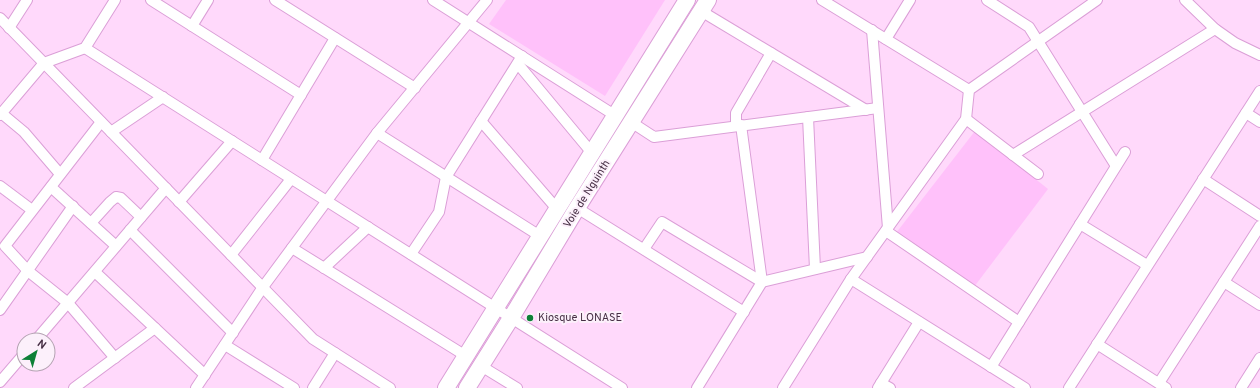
<svg xmlns="http://www.w3.org/2000/svg" width="1260" height="388" viewBox="0 0 1260 388" font-family="Overpass,sans-serif">
<rect width="100%" height="100%" fill="#ffd9fb"/>
<!-- garden -->
<g fill="#ffc1fa">
<polygon points="506,0 665,0 605,96 489,24"/>
<polygon points="975,131 1048,189 974,287 896,233"/>
</g>
<g fill="none" stroke-linecap="round" stroke-linejoin="round">
<defs>
<g id="minor">
<polyline points="151,0 301,95"/>
<polyline points="275,0 415,88"/>
<polyline points="433,0 616,116"/>
<polyline points="822,0 969,90"/>
<polyline points="987,0 1029,27 1116,166"/>
<polyline points="1185,0 1215,29 1235,43 1260,55"/>
<polyline points="701,11 866,110"/>
<polyline points="0,18 313,339 390,388"/>
<polyline points="192,26 208,0"/>
<polyline points="9,28 27,0"/>
<polyline points="872,30 888,228"/>
<polyline points="886,39 910,0"/>
<polyline points="85,48 622,388"/>
<polyline points="518,64 592,153"/>
<polyline points="0,112 24,132 60,174"/>
<polyline points="1246,113 1260,122"/>
<polyline points="0,115 44,63 85,48 115,0"/>
<polyline points="808,117 815,269"/>
<polyline points="966,119 1038,174"/>
<polyline points="481,121 557,209"/>
<polyline points="101,122 5,246 28,271 68,303 115,358"/>
<polyline points="631,122 654,137 878,108"/>
<polyline points="736,126 736,113 771,53"/>
<polyline points="111,132 163,97"/>
<polyline points="377,133 540,236"/>
<polyline points="1013,155 1215,29"/>
<polyline points="262,160 335,38"/>
<polyline points="1203,179 1260,216"/>
<polyline points="0,186 32,210"/>
<polyline points="51,187 116,246"/>
<polyline points="179,202 232,141"/>
<polyline points="577,208 744,312"/>
<polyline points="91,223 110,202 116,197 121,198 141,217"/>
<polyline points="1080,224 1147,265"/>
<polyline points="130,230 233,333"/>
<polyline points="886,231 1019,322"/>
<polyline points="292,248 466,356"/>
<polyline points="644,249 662,222 762,282 867,257"/>
<polyline points="411,254 439,212 446,177 522,56"/>
<polyline points="231,255 291,179"/>
<polyline points="324,268 368,227"/>
<polyline points="95,272 205,375"/>
<polyline points="851,279 1025,388"/>
<polyline points="1224,282 1260,305"/>
<polyline points="0,310 73,206"/>
<polyline points="36,340 166,188"/>
<polyline points="1097,344 1166,388"/>
<polyline points="225,345 294,388"/>
<polyline points="481,366 517,388"/>
<polyline points="991,367 1125,152"/>
<polyline points="0,382 24,354"/>
<polyline points="881,383 890,388"/>
<polyline points="1159,383 1260,226"/>
<polyline points="74,388 155,328"/>
<polyline points="196,388 263,287 377,133 487,0"/>
<polyline points="313,388 335,353"/>
<polyline points="697,388 762,282 741,125"/>
<polyline points="783,388 851,279 966,119 969,90 1097,0"/>
<polyline points="878,388 919,322"/>
<polyline points="1069,388 1260,91"/>
<polyline points="1241,388 1260,358"/>
</g>
<g id="trunk">
<polyline points="446,388 687,0"/>
<polyline points="467,388 511,318 577,208 708,0"/>
</g>
</defs>
<!-- minor casing -->
<use href="#minor" stroke="#db9fd7" stroke-width="12"/>
<!-- trunk casing -->
<use href="#trunk" stroke="#db9fd7" stroke-width="18"/>
<!-- minor -->
<use href="#minor" stroke="#fff" stroke-width="10"/>
<!-- trunk -->
<use href="#trunk" stroke="#fff" stroke-width="16"/>
</g>
<!-- markers -->
<circle fill="#0d8037" stroke="#fcf0fb" stroke-width="1.5" cx="530" cy="318" r="4"/>
<g text-anchor="middle" dominant-baseline="central" stroke-width="4" stroke-linejoin="round" paint-order="stroke">
<!-- street labels -->
<g font-size="11" fill="#472f45" stroke="#fcf0fb">
<text transform="translate(587 194) rotate(-58)">Voie de Nguinth</text>
</g>
<!-- poi labels -->
<g font-size="11" fill="#472f45" stroke="#fcf0fb" text-anchor="start">
<text x="538" y="318">Kiosque LONASE</text>
</g>
</g>
<!-- north arrow -->
<g transform="translate(36 352) rotate(37)"><circle r="19" fill="#fcf0fb" stroke="#b4a3b2"/>
<path d="M0-3L7 15L0 10L-7 15Z" fill="#0d8037"/>
<text y="-6" font-size="11" font-weight="bold" text-anchor="middle" fill="#472f45">N</text>
</g>
</svg>
